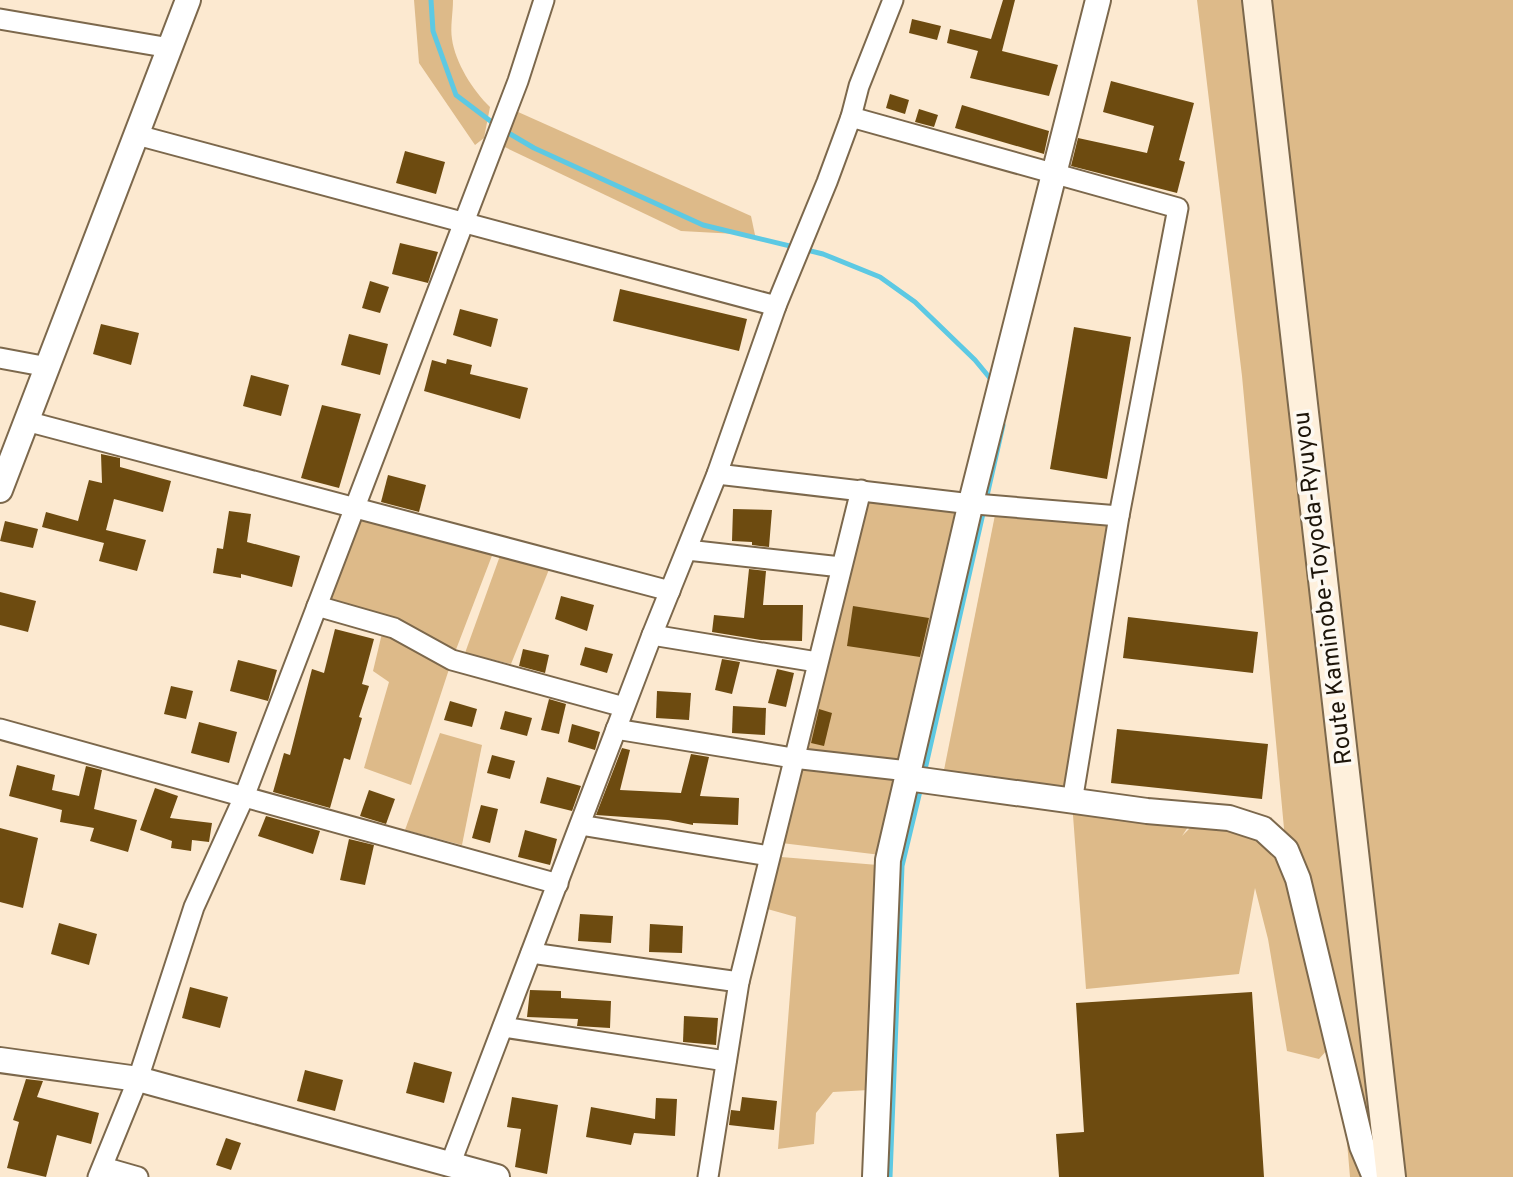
<svg xmlns="http://www.w3.org/2000/svg" width="1513" height="1177" viewBox="0 0 1513 1177" font-family="Overpass,sans-serif">
<rect width="100%" height="100%" fill="#fce9d0"/>
<!-- green -->
<g fill="#ddba89">
<path d="M414 0H453C453 13 450 27 452 39 455 62 473 91 490 107L484 138 475 145 419 63Z"/>
<polygon points="1197,0 1513,0 1513,1177 1350,1177 1339,1048 1336,1040 1319,1059 1287,1051 1268,939 1255,888 1239,974 1086,989 1072,802 1196,815 1182,836 1202,816 1286,850 1242,376"/>
<polygon points="507,107 751,216 755,235 681,231 494,142"/>
<polygon points="861,490 969,508 881,855 773,842"/>
<polygon points="996,510 1118,523 1066,801 943,775"/>
<polygon points="353,513 493,553 452,660 411,785 364,768 389,682 373,671 384,625 317,606"/>
<polygon points="501,553 550,567 511,664 465,653"/>
<polygon points="440,733 482,745 462,845 405,830"/>
<polygon points="769,856 878,865 869,1090 833,1092 816,1113 814,1144 778,1149 796,917 757,906"/>
</g>
<g fill="none" stroke-linecap="round" stroke-linejoin="round">
<!-- stream -->
<g stroke="#5dc9e3" stroke-width="5">
<polyline points="431,0 433,31 456,95 497,126"/>
<polyline points="505,131 534,148 703,225 823,254 880,277 915,302 975,360 994,383"/>
<polyline points="924,774 1003,425"/>
<polyline points="890,1177 902,866 921,787"/>
</g>
</g>
<!-- building -->
<g fill="#6d4b10">
<polygon points="1003,0 1015,0 1002,51 1058,65 1049,96 970,78 978,51 947,43 950,29 991,39"/>
<polygon points="912,19 941,26 937,40 909,33"/>
<polygon points="1111,81 1194,103 1179,160 1185,162 1177,193 1071,166 1078,138 1147,153 1154,126 1103,112"/>
<polygon points="890,94 909,100 905,114 886,108"/>
<polygon points="962,105 1049,131 1044,154 955,128"/>
<polygon points="919,109 938,115 934,127 915,122"/>
<polygon points="405,151 445,162 436,194 396,183"/>
<polygon points="400,243 438,252 428,283 392,274"/>
<polygon points="370,281 389,287 380,313 362,308"/>
<polygon points="620,289 747,319 739,351 613,321"/>
<polygon points="460,309 498,319 491,347 453,335"/>
<polygon points="101,324 139,333 131,365 93,354"/>
<polygon points="1074,327 1131,337 1107,479 1050,469"/>
<polygon points="349,334 388,344 380,375 341,365"/>
<polygon points="447,359 472,365 470,374 528,388 520,419 424,391 432,360 446,364"/>
<polygon points="251,375 289,385 281,416 243,406"/>
<polygon points="322,405 361,414 339,488 301,478"/>
<polygon points="101,454 120,458 120,467 171,481 163,512 114,499 106,530 146,540 137,571 99,561 104,543 42,527 46,512 78,521 89,480 102,483"/>
<polygon points="388,475 426,485 419,512 381,502"/>
<polygon points="733,509 772,510 769,547 752,545 752,542 732,541"/>
<polygon points="229,511 251,514 247,542 300,556 292,587 241,574 241,578 213,573 217,548 223,549"/>
<polygon points="5,521 38,529 33,548 0,541"/>
<polygon points="749,569 766,571 763,605 803,605 802,641 761,640 712,632 714,615 744,618"/>
<polygon points="0,592 36,601 28,632 0,625"/>
<polygon points="561,596 594,605 587,631 555,619"/>
<polygon points="853,606 929,618 920,657 847,646"/>
<polygon points="1128,617 1258,632 1253,673 1123,658"/>
<polygon points="335,629 374,639 362,684 369,686 359,717 362,718 350,760 344,758 330,808 273,792 284,753 290,755 312,669 324,673"/>
<polygon points="585,647 613,654 607,673 580,665"/>
<polygon points="523,649 549,655 545,673 519,666"/>
<polygon points="722,659 740,662 732,694 715,690"/>
<polygon points="238,660 277,670 268,701 230,691"/>
<polygon points="777,669 794,673 786,707 768,703"/>
<polygon points="171,686 193,691 186,719 164,714"/>
<polygon points="657,691 691,693 689,720 656,718"/>
<polygon points="549,699 566,704 559,734 541,730"/>
<polygon points="450,701 477,709 472,727 444,720"/>
<polygon points="733,706 766,708 765,735 732,733"/>
<polygon points="819,709 832,713 824,746 811,743"/>
<polygon points="505,711 532,718 527,736 500,729"/>
<polygon points="199,722 237,732 229,763 191,753"/>
<polygon points="572,724 600,732 595,750 568,742"/>
<polygon points="1117,729 1268,744 1262,799 1111,783"/>
<polygon points="622,748 630,750 620,790 681,793 691,754 709,757 700,796 739,798 738,825 693,823 693,825 668,820 596,815"/>
<polygon points="492,755 515,761 510,779 487,773"/>
<polygon points="17,765 55,775 52,790 79,796 86,766 102,770 94,809 137,820 128,852 90,841 94,828 60,822 62,810 9,796"/>
<polygon points="547,777 581,786 572,811 540,803"/>
<polygon points="155,788 178,796 170,818 212,823 209,842 192,840 191,851 171,848 172,841 140,830"/>
<polygon points="369,790 395,799 386,824 360,816"/>
<polygon points="481,805 498,809 490,843 472,838"/>
<polygon points="266,816 320,831 313,854 258,836"/>
<polygon points="0,828 38,838 23,908 0,902"/>
<polygon points="525,830 557,839 550,865 518,857"/>
<polygon points="349,839 374,845 365,885 340,880"/>
<polygon points="580,914 613,916 611,943 578,941"/>
<polygon points="59,923 97,934 89,965 51,954"/>
<polygon points="650,924 683,926 682,953 649,952"/>
<polygon points="190,987 228,997 220,1028 182,1018"/>
<polygon points="530,990 561,991 561,998 611,1001 610,1028 577,1026 578,1019 527,1017"/>
<polygon points="1252,992 1264,1177 1059,1177 1056,1134 1084,1132 1076,1003"/>
<polygon points="684,1016 718,1018 716,1045 683,1042"/>
<polygon points="414,1062 452,1072 444,1103 406,1093"/>
<polygon points="305,1070 343,1080 335,1111 297,1101"/>
<polygon points="26,1079 43,1081 37,1097 99,1113 91,1144 57,1135 46,1177 7,1168 19,1122 13,1120"/>
<polygon points="512,1097 558,1105 547,1174 515,1167 521,1129 507,1127"/>
<polygon points="742,1097 777,1101 774,1130 729,1125 731,1110 740,1111"/>
<polygon points="656,1098 677,1099 675,1136 634,1133 631,1145 586,1137 591,1107 655,1119"/>
<polygon points="226,1138 241,1143 231,1170 216,1165"/>
</g>
<g fill="none" stroke-linecap="round" stroke-linejoin="round">
<defs>
<g id="minor">
<polyline points="0,19 170,48"/>
<polyline points="851,117 1178,208 1119,516 1072,802"/>
<polyline points="137,135 776,306"/>
<polyline points="0,358 48,367"/>
<polyline points="26,421 670,591"/>
<polyline points="717,474 963,503 1119,516"/>
<polyline points="687,550 841,567"/>
<polyline points="317,606 394,628 452,660 624,707"/>
<polyline points="652,635 817,662"/>
<polyline points="0,729 558,884"/>
<polyline points="616,729 793,758 908,771"/>
<polyline points="580,825 769,856"/>
<polyline points="531,953 739,982"/>
<polyline points="503,1027 726,1061"/>
<polyline points="450,1165 652,635 717,474 776,306 827,182 851,117 859,86 893,0"/>
<polyline points="103,1167 138,1177"/>
<polyline points="98,1177 138,1079 194,907 244,797 518,81 544,0"/>
<polyline points="708,1177 739,982 861,490"/>
</g>
<g id="tertiary">
<polyline points="0,490 188,0"/>
<polyline points="907,778 1147,811 1229,818 1263,829 1286,850 1298,879 1362,1146 1375,1177"/>
<polyline points="0,1060 138,1079 497,1177"/>
<polyline points="875,1177 888,860 971,502 1098,0"/>
</g>
<polyline id="secondary" points="1257,0 1391,1177"/>
</defs>
<!-- minor casing -->
<use href="#minor" stroke="#7c684c" stroke-width="23"/>
<!-- tertiary casing -->
<use href="#tertiary" stroke="#7c684c" stroke-width="28"/>
<!-- secondary casing -->
<use href="#secondary" stroke="#7c684c" stroke-width="32"/>
<!-- minor -->
<use href="#minor" stroke="#fff" stroke-width="19"/>
<!-- tertiary -->
<use href="#tertiary" stroke="#fff" stroke-width="24"/>
<!-- secondary -->
<use href="#secondary" stroke="#fef0dc" stroke-width="28"/>
</g>
<g text-anchor="middle" dominant-baseline="central" stroke-width="7" stroke-linejoin="round" paint-order="stroke">
<!-- street labels -->
<g font-size="24" fill="#1d150a" stroke="#fdf9f2">
<text transform="translate(1324 588) rotate(-97)">Route Kaminobe-Toyoda-Ryuyou</text>
</g>
</g>
</svg>
